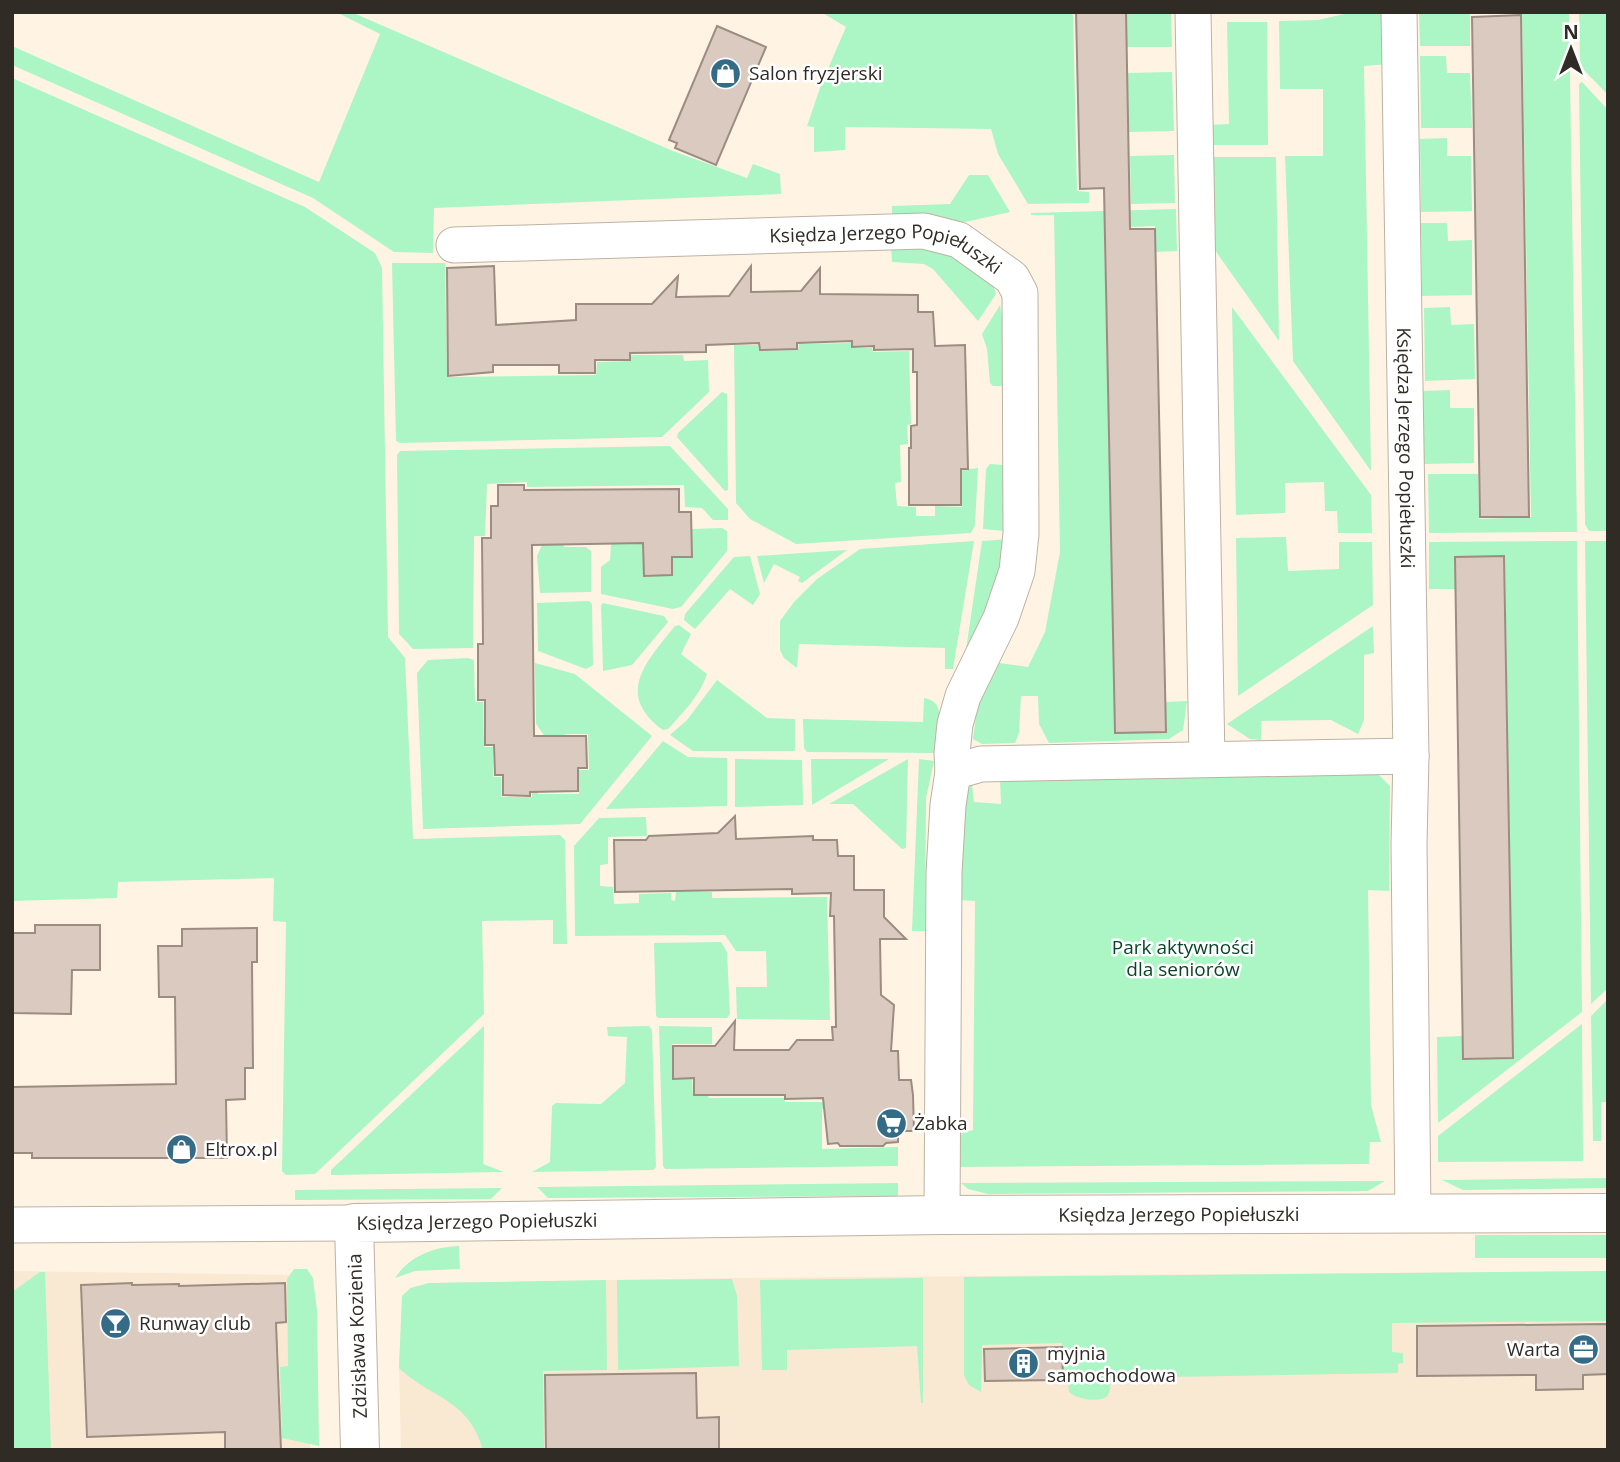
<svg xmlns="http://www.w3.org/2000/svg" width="1620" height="1462" viewBox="0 0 1620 1462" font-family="'Open Sans',sans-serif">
<rect width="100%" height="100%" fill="#fff4e3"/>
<!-- built -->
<g fill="#f9e9d2">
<polygon points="12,1271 303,1275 310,1450 12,1450"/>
<polygon points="1608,1271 1608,1450 401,1450 399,1368 402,1296 410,1288 429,1283 731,1278"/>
</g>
<!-- green -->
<g fill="#acf5c5">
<polygon points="336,12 351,12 673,151 747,178 753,164 780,174 781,194 434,208 433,253 394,252 313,198 12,65 12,46 319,182 380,34"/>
<polygon points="821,12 1073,12 1077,191 1089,192 1089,203 1028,204 998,154 991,129 845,127 845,150 814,152 814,127 807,126 821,85 846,27"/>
<polygon points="1127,12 1171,12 1172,47 1127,47"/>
<polygon points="1353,12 1385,12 1389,64 1364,66 1371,471 1293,361 1285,156 1323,156 1323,89 1280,89 1279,21 1318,20"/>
<polygon points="1419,12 1569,12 1577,532 1429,533 1428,474 1478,474 1479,519 1531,517 1522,14 1470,14 1470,46 1420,46"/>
<polygon points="1579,12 1608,12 1608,95 1580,66"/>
<polygon points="1227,22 1267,22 1268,145 1208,145 1209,125 1229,124"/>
<polygon points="1420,56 1446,56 1447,73 1470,73 1472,128 1421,128"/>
<polygon points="1172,72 1174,131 1128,132 1127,73"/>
<polygon points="12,78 305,207 375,253 382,268 388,637 405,658 413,839 560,835 565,840 567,944 553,944 553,920 482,921 484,1014 315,1174 286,1175 282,1171 286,922 273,921 274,878 118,882 117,898 12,901"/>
<polygon points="1582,82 1608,110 1608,531 1589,531 1585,524 1579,84"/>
<polygon points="1447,138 1447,156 1471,156 1472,211 1421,212 1420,139"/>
<polygon points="1174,155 1175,203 1131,204 1130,156"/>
<polygon points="1209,157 1276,157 1279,341 1212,246"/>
<polygon points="969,175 988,175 1010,212 961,223 923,214 892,214 892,206 950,204"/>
<polygon points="1176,209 1177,251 1156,252 1155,226 1104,228 1115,733 1166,732 1166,702 1187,701 1183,730 1169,739 1049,743 1039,724 1038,696 1021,696 1019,733 1015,743 982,744 973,739 977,707 999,663 1028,667 1045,632 1060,552 1054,215 1031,215 1031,213"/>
<polygon points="1421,223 1447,223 1448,241 1472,240 1472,295 1422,296"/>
<polygon points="891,245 947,251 993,284 996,294 978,321 933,269 924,264 892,262"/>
<polygon points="392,263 445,263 447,377 596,375 597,362 631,361 631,355 683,355 684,361 708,360 709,392 662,437 400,443 396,441"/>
<polygon points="1000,305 1004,331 1002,386 993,386 990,383 987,349 982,334"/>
<polygon points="1232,307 1371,495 1372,533 1338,533 1337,511 1325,511 1324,482 1285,483 1285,513 1236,515"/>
<polygon points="1450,307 1451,325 1474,324 1475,379 1425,381 1424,308"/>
<polygon points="851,343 851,348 872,348 873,352 909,351 911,424 907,425 908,444 900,445 901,482 895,483 897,506 916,507 916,516 935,516 935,506 962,507 962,470 978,468 975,525 971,533 796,544 750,519 736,503 734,345 758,345 759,351 798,350 799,344"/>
<polygon points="1450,390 1450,408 1474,408 1474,463 1424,464 1423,391"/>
<polygon points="722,392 727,394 728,490 725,491 677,437 678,433"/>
<polygon points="670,446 728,509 728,520 713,520 702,508 685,507 684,485 527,487 527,482 487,484 485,536 474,536 473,648 413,649 399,634 397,455 400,451"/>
<polygon points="990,464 1003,465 1004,531 983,529 986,469"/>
<polygon points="722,528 727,531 727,551 681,607 673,609 601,594 601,567 610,560 611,544 630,544 643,538 644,575 672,575 672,557 692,556 691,529"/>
<polygon points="1286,537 1288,571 1339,569 1339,542 1372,542 1373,605 1238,696 1236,538"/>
<polygon points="1009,539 982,625 964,663 982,541"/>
<polygon points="974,541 953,669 945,669 945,648 799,644 797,668 784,658 780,650 780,621 794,602 817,579 860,549"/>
<polygon points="1577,541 1582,1012 1438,1123 1437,1037 1462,1036 1463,1060 1513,1058 1505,556 1455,556 1455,589 1429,589 1429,542"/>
<polygon points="1585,541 1608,541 1608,988 1591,1004"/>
<polygon points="543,543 563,544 564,547 586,547 591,551 591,592 540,593 537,556"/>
<polygon points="847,550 802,583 798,581 800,577 774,564 764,583 757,556"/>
<polygon points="750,556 760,594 753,605 730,589 695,629 684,620 685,614 734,557"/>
<polygon points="589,601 592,604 593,665 586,669 538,651 537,603"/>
<polygon points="603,603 664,616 668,622 632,665 603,671 601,605"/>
<path d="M679 625 691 634 681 654 707 674C700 696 683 712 668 729L663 730C614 694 647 661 675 626Z"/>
<polygon points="1373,626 1374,653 1364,655 1364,720 1358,734 1331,720 1261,721 1261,740 1250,739 1227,724"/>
<polygon points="468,658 474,660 475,702 483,702 484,747 493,747 493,777 501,777 501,797 532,797 532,791 538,791 538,794 579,794 579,770 589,770 588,734 565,734 564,738 546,738 536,724 535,663 575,674 652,736 580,824 423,829 417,673 428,660"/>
<polygon points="717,680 767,718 795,719 795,751 693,751 670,735 687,720"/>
<path d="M924 698C928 699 932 700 935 703 944 711 937 741 936 753L807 752 804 748 803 719 923 722Z"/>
<polygon points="663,741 688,757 727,758 727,806 606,809"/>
<polygon points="735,759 802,760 803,805 735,807"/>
<polygon points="811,759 889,759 812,805"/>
<polygon points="908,759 906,848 902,849 853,804 829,804"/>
<polygon points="919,759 934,761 926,798 925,931 912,931"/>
<polygon points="1373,769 1390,786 1389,891 1368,890 1371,1105 1381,1142 1370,1142 1369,1164 955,1167 955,1135 973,1130 975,901 956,900 961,795 972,784 974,802 1001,804 1000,778"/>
<polygon points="646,817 647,836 608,837 608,864 600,865 600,886 613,887 614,904 639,903 639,894 671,893 671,900 675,901 676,892 712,892 712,898 827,897 830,1020 737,1019 736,987 767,987 766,951 736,951 725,935 575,936 574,846 599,818"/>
<polygon points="721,942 727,952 730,1014 727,1018 658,1018 656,1016 654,943"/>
<polygon points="1608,999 1608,1102 1601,1102 1601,1141 1593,1141 1591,1016"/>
<polygon points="1582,1024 1583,1161 1438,1162 1438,1136"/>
<polygon points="484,1026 483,1164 504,1172 331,1175 331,1170"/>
<polygon points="649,1026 652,1030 656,1167 653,1170 532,1172 550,1162 552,1106 556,1103 601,1104 625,1083 627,1037 608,1036 607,1027"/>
<polygon points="659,1026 712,1027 712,1044 672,1044 672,1079 692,1079 693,1096 708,1096 709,1098 784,1098 785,1102 831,1102 831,1109 822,1109 822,1149 898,1147 898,1166 665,1169 663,1166"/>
<polygon points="1608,1178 1608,1188 1463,1190 1442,1180"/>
<polygon points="1385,1181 1368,1191 988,1194 968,1189 961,1183"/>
<polygon points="898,1183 898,1196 548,1198 537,1187"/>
<polygon points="502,1188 491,1199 295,1200 295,1190"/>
<rect x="1475" y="1235" width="133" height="23"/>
<path d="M459 1246 460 1269 415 1271 395 1278C410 1256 433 1247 459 1246Z"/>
<polygon points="294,1269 307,1269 313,1278 317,1310 319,1446 282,1438 280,1367 288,1366 287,1279"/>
<path d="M1608 1271V1321L1392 1323V1352L1403 1353V1363L1398 1364V1373L1111 1378C1110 1383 1111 1391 1108 1395 1101 1404 1076 1399 1069 1392L1068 1378H1064L1062 1343 982 1345 981 1392 969 1385 964 1375V1277Z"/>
<polygon points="40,1272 45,1272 51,1450 12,1450 12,1292"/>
<polygon points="923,1278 923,1403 921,1403 917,1346 787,1350 787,1370 762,1370 760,1280"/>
<polygon points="732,1279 737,1296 739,1366 618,1370 617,1280"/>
<path d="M606 1280 607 1370 543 1371 544 1450H483C468 1398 433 1400 399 1368L402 1296 411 1288 429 1283Z"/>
</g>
<!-- building -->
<g fill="#dbcabf" stroke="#9c8c81" stroke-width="2">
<polygon points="1076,12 1126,12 1130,229 1155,229 1166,732 1115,733 1104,188 1080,189"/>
<polygon points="1521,15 1529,517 1480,517 1472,17"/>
<polygon points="717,26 766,47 716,165 675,148 677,143 669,140"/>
<polygon points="494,266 496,325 576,320 576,304 652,304 678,276 676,297 729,296 751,266 751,292 801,291 820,268 820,294 918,295 918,312 933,312 935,346 965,345 968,469 961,469 961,505 909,505 909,448 911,448 911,426 917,425 917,372 913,372 913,349 874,350 874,346 852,347 852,341 797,343 797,349 760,350 759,343 706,345 706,352 630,353 630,360 595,360 595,373 559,373 559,365 493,365 493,372 448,376 447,268"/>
<polygon points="498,485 524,485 524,490 679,489 679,512 691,512 692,557 672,557 672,575 644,576 643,543 532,545 534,736 586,736 587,768 578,768 578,791 530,792 530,796 503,795 503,775 495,775 494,745 485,745 485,700 478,700 478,644 483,644 482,538 491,538 491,506 498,506"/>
<polygon points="1504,556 1513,1058 1463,1059 1455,557"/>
<polygon points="735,816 736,839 813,836 813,840 837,840 838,856 854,856 854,890 884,890 884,917 906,939 880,939 881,995 894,1005 891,1051 898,1051 899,1080 911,1080 913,1095 914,1131 898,1131 898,1142 886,1143 883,1146 840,1146 838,1143 828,1144 823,1098 785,1099 785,1095 694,1095 694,1078 673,1079 673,1046 715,1046 735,1021 734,1050 789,1050 797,1040 833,1040 832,1027 836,1027 834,916 830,916 831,893 792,894 792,889 615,892 614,840 646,840 649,836 718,833"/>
<polygon points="35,925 100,925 100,970 72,970 71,1014 12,1013 12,933 35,933"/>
<polygon points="257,928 257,962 252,962 253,1068 245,1068 245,1099 226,1100 227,1158 32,1158 32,1153 13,1153 13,1087 176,1084 175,997 159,997 158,946 182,946 182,929"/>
<polygon points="132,1283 132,1285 179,1284 179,1286 285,1283 286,1322 276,1323 281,1450 225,1450 225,1432 87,1437 81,1285"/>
<polygon points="1608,1324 1608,1374 1583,1375 1583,1389 1536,1390 1536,1375 1417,1376 1417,1326"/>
<polygon points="1062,1347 1063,1380 985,1381 984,1349"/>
<polygon points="696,1373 697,1418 719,1417 719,1450 546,1450 545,1375"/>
</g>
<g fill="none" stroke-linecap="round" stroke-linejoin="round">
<defs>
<g id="minor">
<polyline points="1193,12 1207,759"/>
<path id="s1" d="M1399 12 1411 756 1409 844 1413 1213"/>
<path id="s2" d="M454 245 924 231 959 240 1012 278 1020 293 1021 534 1017 571 1001 618 963 696 955 724 952 753 953 772 948 805 944 873 942 1215"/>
<polyline points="953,772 981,764 1411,756"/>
<polyline points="12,1225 354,1223"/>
</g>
<g id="tertiary">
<path id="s3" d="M360 1450 354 1223 942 1215 1608 1213"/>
</g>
</defs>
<!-- minor casing -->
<use href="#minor" stroke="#bdb2a3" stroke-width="37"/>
<!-- tertiary casing -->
<use href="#tertiary" stroke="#bdb2a3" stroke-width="40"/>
<!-- minor -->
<use href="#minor" stroke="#fff" stroke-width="35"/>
<!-- tertiary -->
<use href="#tertiary" stroke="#fff" stroke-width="38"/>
</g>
<!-- icons -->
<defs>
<symbol id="shop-disc" viewBox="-11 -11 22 22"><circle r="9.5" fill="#346b86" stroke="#fff"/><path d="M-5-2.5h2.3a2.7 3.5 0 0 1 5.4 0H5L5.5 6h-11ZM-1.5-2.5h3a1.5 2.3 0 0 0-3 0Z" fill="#fff"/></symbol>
<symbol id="supermarket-disc" viewBox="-11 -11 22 22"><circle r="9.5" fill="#346b86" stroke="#fff"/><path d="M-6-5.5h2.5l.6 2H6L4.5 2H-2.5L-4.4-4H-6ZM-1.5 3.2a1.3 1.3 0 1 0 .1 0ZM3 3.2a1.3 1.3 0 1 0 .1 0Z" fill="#fff"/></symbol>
<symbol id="bar-disc" viewBox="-11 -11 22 22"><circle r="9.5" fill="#346b86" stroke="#fff"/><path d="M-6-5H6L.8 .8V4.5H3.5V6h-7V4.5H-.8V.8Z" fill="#fff"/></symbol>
<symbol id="office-disc" viewBox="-11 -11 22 22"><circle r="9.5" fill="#346b86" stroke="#fff"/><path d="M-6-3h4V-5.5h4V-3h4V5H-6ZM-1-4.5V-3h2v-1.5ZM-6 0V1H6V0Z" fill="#fff"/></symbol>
<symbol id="building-disc" viewBox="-11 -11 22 22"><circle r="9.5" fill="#346b86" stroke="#fff"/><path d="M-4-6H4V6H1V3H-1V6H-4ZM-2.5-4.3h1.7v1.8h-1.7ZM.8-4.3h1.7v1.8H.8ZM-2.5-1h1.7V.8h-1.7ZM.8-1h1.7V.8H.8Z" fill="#fff"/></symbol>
</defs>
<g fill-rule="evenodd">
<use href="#shop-disc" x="708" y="56" width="35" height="35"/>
<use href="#supermarket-disc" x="874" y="1106" width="35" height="35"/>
<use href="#shop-disc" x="164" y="1132" width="35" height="35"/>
<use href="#bar-disc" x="98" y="1306" width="35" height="35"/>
<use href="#office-disc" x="1566" y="1332" width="35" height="35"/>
<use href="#building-disc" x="1006" y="1346" width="35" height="35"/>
</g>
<g text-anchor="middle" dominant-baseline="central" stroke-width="5" stroke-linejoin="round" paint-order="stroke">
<!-- poi labels -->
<g font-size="19" fill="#302b25" stroke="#fff" text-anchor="start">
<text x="749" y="73">Salon fryzjerski</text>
<text x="914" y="1123">Żabka</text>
<text x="205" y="1149">Eltrox.pl</text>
<text x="139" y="1323">Runway club</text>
<text x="1560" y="1349" text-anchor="end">Warta</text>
<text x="1047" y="1353">myjnia<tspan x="1047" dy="22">samochodowa</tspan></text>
</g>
<!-- street labels -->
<g font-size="19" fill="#302b25" stroke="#fff">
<text stroke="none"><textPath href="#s2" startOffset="436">Księdza Jerzego Popiełuszki</textPath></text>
<text stroke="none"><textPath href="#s1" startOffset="436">Księdza Jerzego Popiełuszki</textPath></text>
<text stroke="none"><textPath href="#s3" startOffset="1052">Księdza Jerzego Popiełuszki</textPath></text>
<text stroke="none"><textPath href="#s3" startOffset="350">Księdza Jerzego Popiełuszki</textPath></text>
<text transform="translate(357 1336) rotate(-92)">Zdzisława Kozienia</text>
</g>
<!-- park labels -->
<g font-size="19" fill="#094527" stroke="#fff">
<text x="1183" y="947">Park aktywności<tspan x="1183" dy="22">dla seniorów</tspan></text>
</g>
</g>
<!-- border -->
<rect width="1620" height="1462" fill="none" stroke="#302b25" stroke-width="28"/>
<!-- north arrow -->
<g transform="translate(1571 49)" stroke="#ffffff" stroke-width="5" paint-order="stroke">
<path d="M0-5L12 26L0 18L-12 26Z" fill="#302b25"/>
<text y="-10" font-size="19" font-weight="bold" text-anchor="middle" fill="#302b25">N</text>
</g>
</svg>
